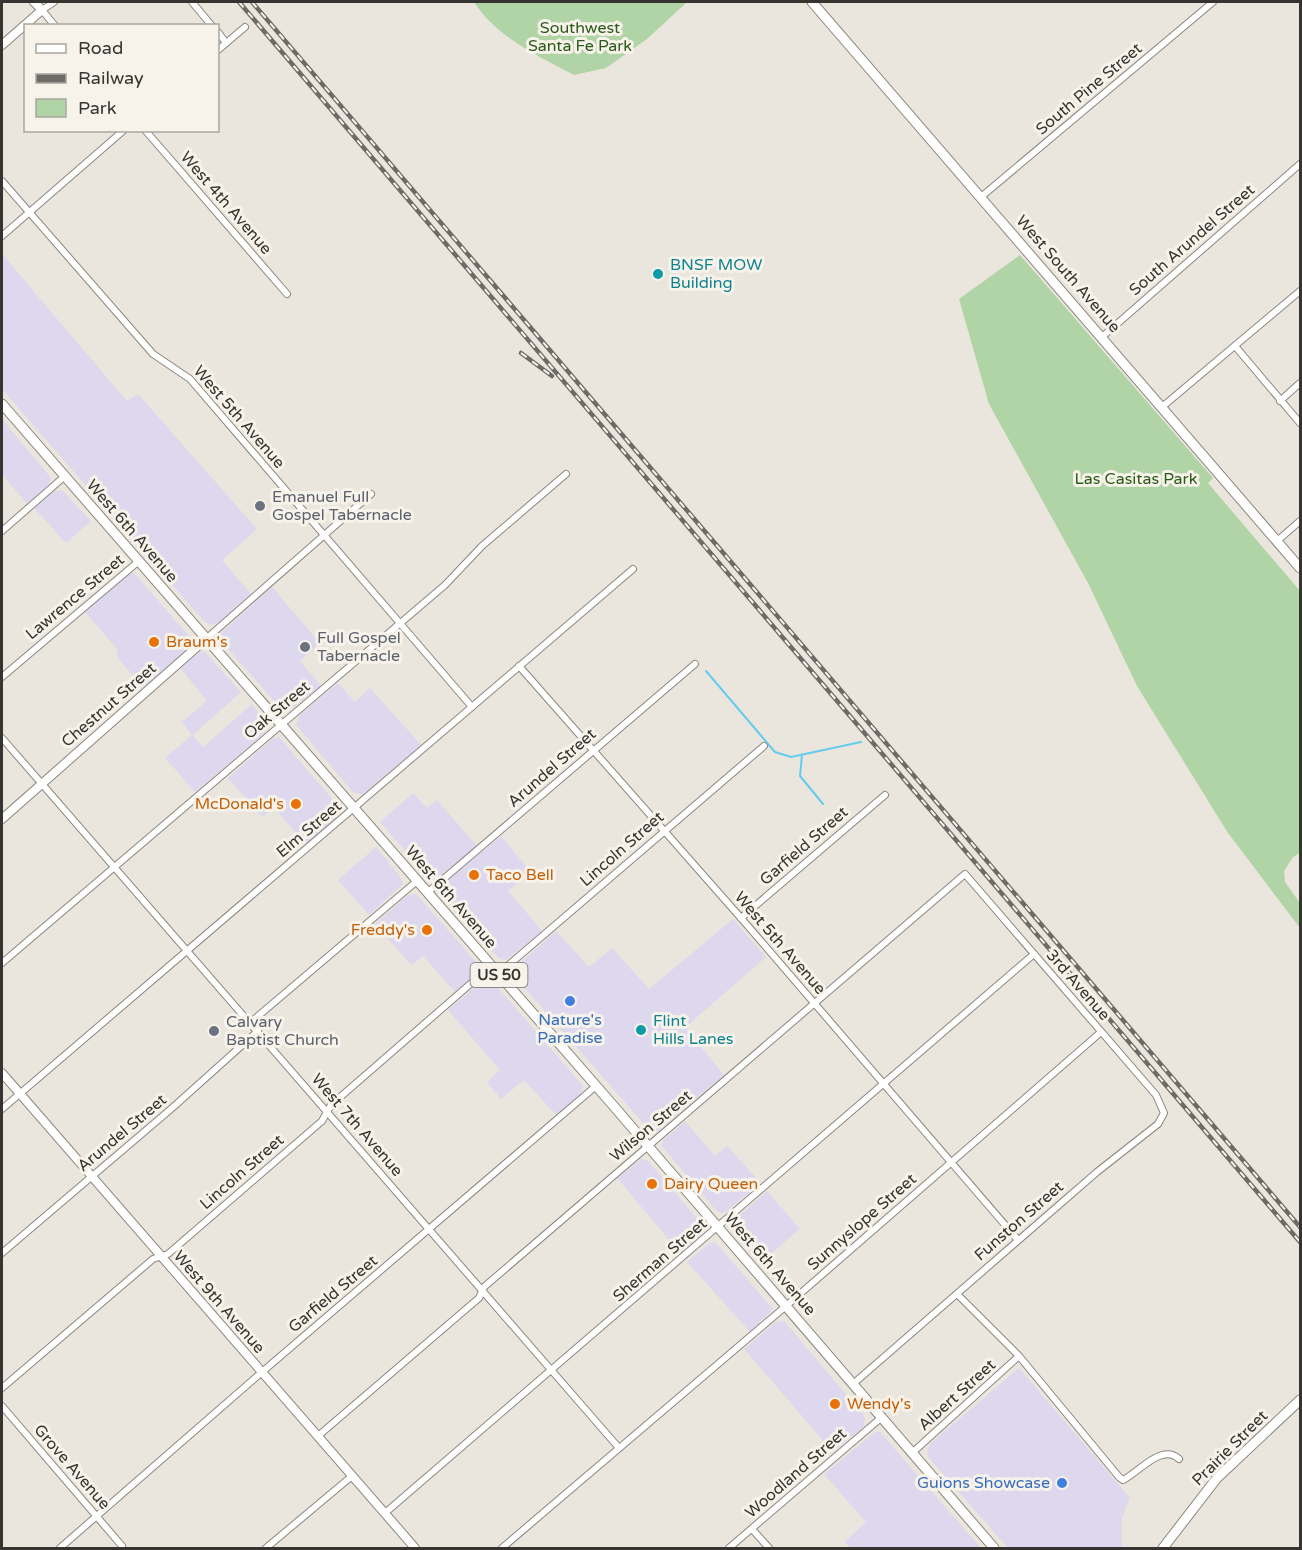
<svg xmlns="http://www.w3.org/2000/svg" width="1302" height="1550" viewBox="0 0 1302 1550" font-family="'Varela Round',sans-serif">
<rect width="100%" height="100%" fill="#eae5dd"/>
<!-- commercial -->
<g fill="#ded8ee">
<polygon points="2,254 127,401 138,394 257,529 222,560 251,594 219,622 210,625 203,620 2,389"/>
<polygon points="2,419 51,478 48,485 27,504 2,474"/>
<polygon points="62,490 91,521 66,543 34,508 54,491"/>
<polygon points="134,573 194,642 191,649 144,688 117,657 117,649 84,611 128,574"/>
<polygon points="272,587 320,643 300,661 321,686 288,712 281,709 222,642 219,635"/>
<polygon points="203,650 241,692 193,735 203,747 252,704 268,726 265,733 195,792 165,758 192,735 182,722 207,701 180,668"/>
<polygon points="338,683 355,702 370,688 421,745 362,795 353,792 296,725 300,715"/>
<polygon points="279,737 339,807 337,817 306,844 274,808 262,817 228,778 273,738"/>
<polygon points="413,793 427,808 437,800 477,846 435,880 429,878 380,822"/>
<polygon points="501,836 531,872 508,891 542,931 506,960 499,958 445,896 443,890 448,880"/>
<polygon points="376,847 401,878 403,884 369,915 338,880"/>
<polygon points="416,894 477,963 476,974 455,992 423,956 411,965 375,924 408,895"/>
<polygon points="733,919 766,957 689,1024 687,1031 724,1075 658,1131 651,1132 516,978 513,969 556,931 589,967 612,948 649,989"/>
<polygon points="484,979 494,983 583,1086 580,1096 557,1116 524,1080 501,1099 487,1082 500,1070 448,1010"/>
<polygon points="685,1121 715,1156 727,1146 761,1183 726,1212 720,1213 715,1209 662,1146 663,1140"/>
<polygon points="641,1159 648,1161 705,1228 704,1235 682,1255 617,1178"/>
<polygon points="767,1191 800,1229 761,1262 730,1224"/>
<polygon points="715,1242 773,1309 750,1332 687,1262 710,1243"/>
<polygon points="784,1321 865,1417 864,1426 833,1452 744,1349 776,1322"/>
<polygon points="1019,1368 1130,1498 1122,1518 1122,1548 1008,1548 928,1457 927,1450 931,1443"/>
<polygon points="875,1432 880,1432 981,1548 850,1548 845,1542 866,1522 824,1474"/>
</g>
<!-- green -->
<g fill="#b1d4a7">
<path d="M474 2H687L647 39 606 68 574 75C539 56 496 37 474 2Z"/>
<polygon points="1020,255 1213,478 1208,483 1300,591 1300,853 1293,857 1284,871 1285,882 1300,903 1300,928 1228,833 1137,686 1088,583 989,404 959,299"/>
</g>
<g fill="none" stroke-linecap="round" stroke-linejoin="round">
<!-- stream -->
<g stroke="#64cdee" stroke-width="2">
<polyline points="706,671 775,752 791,757 861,742"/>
<polyline points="802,755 800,776 823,804"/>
</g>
<defs>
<g id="minor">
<polyline points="54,2 42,10 55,26"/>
<polyline points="192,2 212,26"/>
<polyline points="218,32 226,43"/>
<polyline points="218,50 245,27"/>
<polyline points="145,130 287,294"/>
<polyline points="2,181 153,354 190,379 472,707"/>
<polyline points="981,197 1213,2"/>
<polyline points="2,236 124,130"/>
<polyline points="1102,337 1300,164"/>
<polyline points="1235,346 1300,423"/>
<polyline points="1280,401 1300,383"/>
<polyline points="1162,407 1300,291"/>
<polyline points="2,531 65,476"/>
<polyline points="1277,541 1300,521"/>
<polyline points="206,639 371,494"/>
<polyline points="519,666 741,918 1018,1240"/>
<polyline points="2,677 139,561"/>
<polyline points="2,738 619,1448"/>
<polyline points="427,893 695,664"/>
<polyline points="741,918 885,795"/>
<polyline points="2,963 445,585 482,546 566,474"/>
<polyline points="498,974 764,746"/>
<polyline points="251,1022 417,881"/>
<polyline points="2,1109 633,569"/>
<polyline points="2,1253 171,1109 258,1031"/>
<path d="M957 1294 1019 1356 1119 1477 1123 1480C1139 1472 1162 1443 1179 1459"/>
<polyline points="2,1388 153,1259 168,1254 322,1121 331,1105 491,966"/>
<polyline points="2,1406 122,1546"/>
<polyline points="318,1436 479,1298 484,1287 965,874 1156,1095 1164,1113 1158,1124 1097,1172 853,1384"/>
<polyline points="912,1453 1019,1356"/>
<polyline points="385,1513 1034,954"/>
<polyline points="752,1529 769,1548"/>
<polyline points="60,1548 262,1372 596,1086"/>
<polyline points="266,1548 352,1476"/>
<polyline points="502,1548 786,1306 1101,1032"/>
<polyline points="729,1548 882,1417"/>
</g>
<g id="tertiary">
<polyline points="2,45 42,10 34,2"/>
<polyline points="2,819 206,639"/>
<polyline points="2,1073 415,1548"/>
</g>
<g id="secondary">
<polyline points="812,2 1300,568"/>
<polyline points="1163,1548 1217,1478 1300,1400"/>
</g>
<polyline id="primary" points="2,404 611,1103 994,1548"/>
</defs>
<!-- minor casing -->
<use href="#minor" stroke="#8b877f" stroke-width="8"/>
<!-- tertiary casing -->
<use href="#tertiary" stroke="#8b877f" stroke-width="10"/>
<!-- secondary casing -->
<use href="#secondary" stroke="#8b877f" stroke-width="11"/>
<!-- primary casing -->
<use href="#primary" stroke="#8b877f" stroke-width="11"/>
<!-- minor -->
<use href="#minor" stroke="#fff" stroke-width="6"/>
<!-- tertiary -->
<use href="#tertiary" stroke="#fff" stroke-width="8"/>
<!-- secondary -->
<use href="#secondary" stroke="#fff" stroke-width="9"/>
<!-- primary -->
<use href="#primary" stroke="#fff" stroke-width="9"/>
<defs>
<g id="rail">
<polyline points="239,2 1300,1242"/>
<polyline points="252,2 1300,1227"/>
<polyline points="521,353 552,376"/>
</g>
</defs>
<!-- rail casing -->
<use href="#rail" stroke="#6e6b67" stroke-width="4.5"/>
<!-- rail -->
<use href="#rail" stroke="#f7f3ea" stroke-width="2" stroke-dasharray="7" stroke-linecap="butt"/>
</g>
<!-- markers -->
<g fill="#0f9aa8" stroke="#f7f3ea" stroke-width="2">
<circle cx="658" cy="274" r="6"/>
<circle cx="641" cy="1030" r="6"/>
</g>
<g fill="#6b7280" stroke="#f7f3ea" stroke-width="2">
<circle cx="260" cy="506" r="6"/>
<circle cx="305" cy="647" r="6"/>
<circle cx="214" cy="1031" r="6"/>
</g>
<g fill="#e8710a" stroke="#f7f3ea" stroke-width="2">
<circle cx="154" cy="642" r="6"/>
<circle cx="296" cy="804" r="6"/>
<circle cx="474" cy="875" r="6"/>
<circle cx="427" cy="930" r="6"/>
<circle cx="652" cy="1184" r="6"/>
<circle cx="835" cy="1404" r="6"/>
</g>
<g fill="#3f7fe0" stroke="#f7f3ea" stroke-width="2">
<circle cx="570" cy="1001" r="6"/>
<circle cx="1062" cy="1483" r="6"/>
</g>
<g text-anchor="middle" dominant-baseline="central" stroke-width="6" stroke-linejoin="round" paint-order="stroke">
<!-- shield labels -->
<rect fill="#f7f3ea" stroke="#6f6d68" stroke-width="1.5" x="470.5" y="963" width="57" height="24" rx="4.5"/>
<g font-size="15" font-weight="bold" fill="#353431">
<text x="499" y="975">US 50</text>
</g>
<!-- park labels -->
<g font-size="16" fill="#295a19" stroke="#f7f3ea">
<text x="580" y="28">Southwest<tspan x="580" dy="18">Santa Fe Park</tspan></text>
<text x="1136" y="479">Las Casitas Park</text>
</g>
<!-- street labels -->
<g font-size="16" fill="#353431" stroke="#f7f3ea">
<text transform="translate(1089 89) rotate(-40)">South Pine Street</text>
<text transform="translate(226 203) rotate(49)">West 4th Avenue</text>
<text transform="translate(1192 240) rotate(-41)">South Arundel Street</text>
<text transform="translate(1068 274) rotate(49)">West South Avenue</text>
<text transform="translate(239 417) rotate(49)">West 5th Avenue</text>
<text transform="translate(132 531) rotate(49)">West 6th Avenue</text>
<text transform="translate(75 597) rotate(-40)">Lawrence Street</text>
<text transform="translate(109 705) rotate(-41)">Chestnut Street</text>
<text transform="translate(277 710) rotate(-40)">Oak Street</text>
<text transform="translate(552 768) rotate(-41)">Arundel Street</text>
<text transform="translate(309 829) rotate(-40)">Elm Street</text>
<text transform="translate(804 846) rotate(-41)">Garfield Street</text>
<text transform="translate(622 849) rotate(-41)">Lincoln Street</text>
<text transform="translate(451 897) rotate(49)">West 6th Avenue</text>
<text transform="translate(780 943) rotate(49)">West 5th Avenue</text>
<text transform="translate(1078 985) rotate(49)">3rd Avenue</text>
<text transform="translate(357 1125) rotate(49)">West 7th Avenue</text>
<text transform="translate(651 1126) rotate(-40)">Wilson Street</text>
<text transform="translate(122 1133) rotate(-40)">Arundel Street</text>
<text transform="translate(242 1172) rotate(-41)">Lincoln Street</text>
<text transform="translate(1019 1221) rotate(-41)">Funston Street</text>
<text transform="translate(862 1222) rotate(-41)">Sunnyslope Street</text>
<text transform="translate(660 1260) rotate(-41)">Sherman Street</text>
<text transform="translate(770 1264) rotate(49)">West 6th Avenue</text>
<text transform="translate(333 1294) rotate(-40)">Garfield Street</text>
<text transform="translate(219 1302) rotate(49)">West 9th Avenue</text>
<text transform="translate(957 1395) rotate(-42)">Albert Street</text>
<text transform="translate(1230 1448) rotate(-45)">Prairie Street</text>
<text transform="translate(72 1467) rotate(49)">Grove Avenue</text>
<text transform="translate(796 1473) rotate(-41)">Woodland Street</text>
</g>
<!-- culture labels -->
<g font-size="16" fill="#0d838f" stroke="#f7f3ea" text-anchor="start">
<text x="670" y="265">BNSF MOW<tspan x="670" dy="18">Building</tspan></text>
<text x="653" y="1021">Flint<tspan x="653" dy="18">Hills Lanes</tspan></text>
</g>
<!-- worship labels -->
<g font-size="16" fill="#5b616d" stroke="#f7f3ea" text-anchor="start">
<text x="272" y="497">Emanuel Full<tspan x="272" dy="18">Gospel Tabernacle</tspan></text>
<text x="317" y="638">Full Gospel<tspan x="317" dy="18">Tabernacle</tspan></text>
<text x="226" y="1022">Calvary<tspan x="226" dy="18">Baptist Church</tspan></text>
</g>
<!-- food labels -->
<g font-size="16" fill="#c56008" stroke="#f7f3ea" text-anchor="start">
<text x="166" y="642">Braum's</text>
<text x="284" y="804" text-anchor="end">McDonald's</text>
<text x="486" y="875">Taco Bell</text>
<text x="415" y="930" text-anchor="end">Freddy's</text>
<text x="664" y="1184">Dairy Queen</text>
<text x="847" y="1404">Wendy's</text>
</g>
<!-- shop labels -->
<g font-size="16" fill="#366cbe" stroke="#f7f3ea">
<text x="570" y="1020">Nature's<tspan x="570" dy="18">Paradise</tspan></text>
<text x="1050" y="1483" text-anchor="end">Guions Showcase</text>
</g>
</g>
<!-- border -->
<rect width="1302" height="1550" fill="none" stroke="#353431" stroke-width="6"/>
<!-- legend -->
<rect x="24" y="24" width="195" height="108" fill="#f7f3ea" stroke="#a9a7a0" stroke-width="1.5"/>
<rect x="36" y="44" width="30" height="9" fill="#ffffff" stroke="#a9a7a0" stroke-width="1.5"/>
<text x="78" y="54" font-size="18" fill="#353431">Road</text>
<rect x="36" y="74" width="30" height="9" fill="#6e6b67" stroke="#a9a7a0" stroke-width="1.5"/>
<text x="78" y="84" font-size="18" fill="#353431">Railway</text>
<rect x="36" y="99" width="30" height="18" fill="#b1d4a7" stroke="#a9a7a0" stroke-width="1.5"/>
<text x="78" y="114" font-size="18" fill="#353431">Park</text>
</svg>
